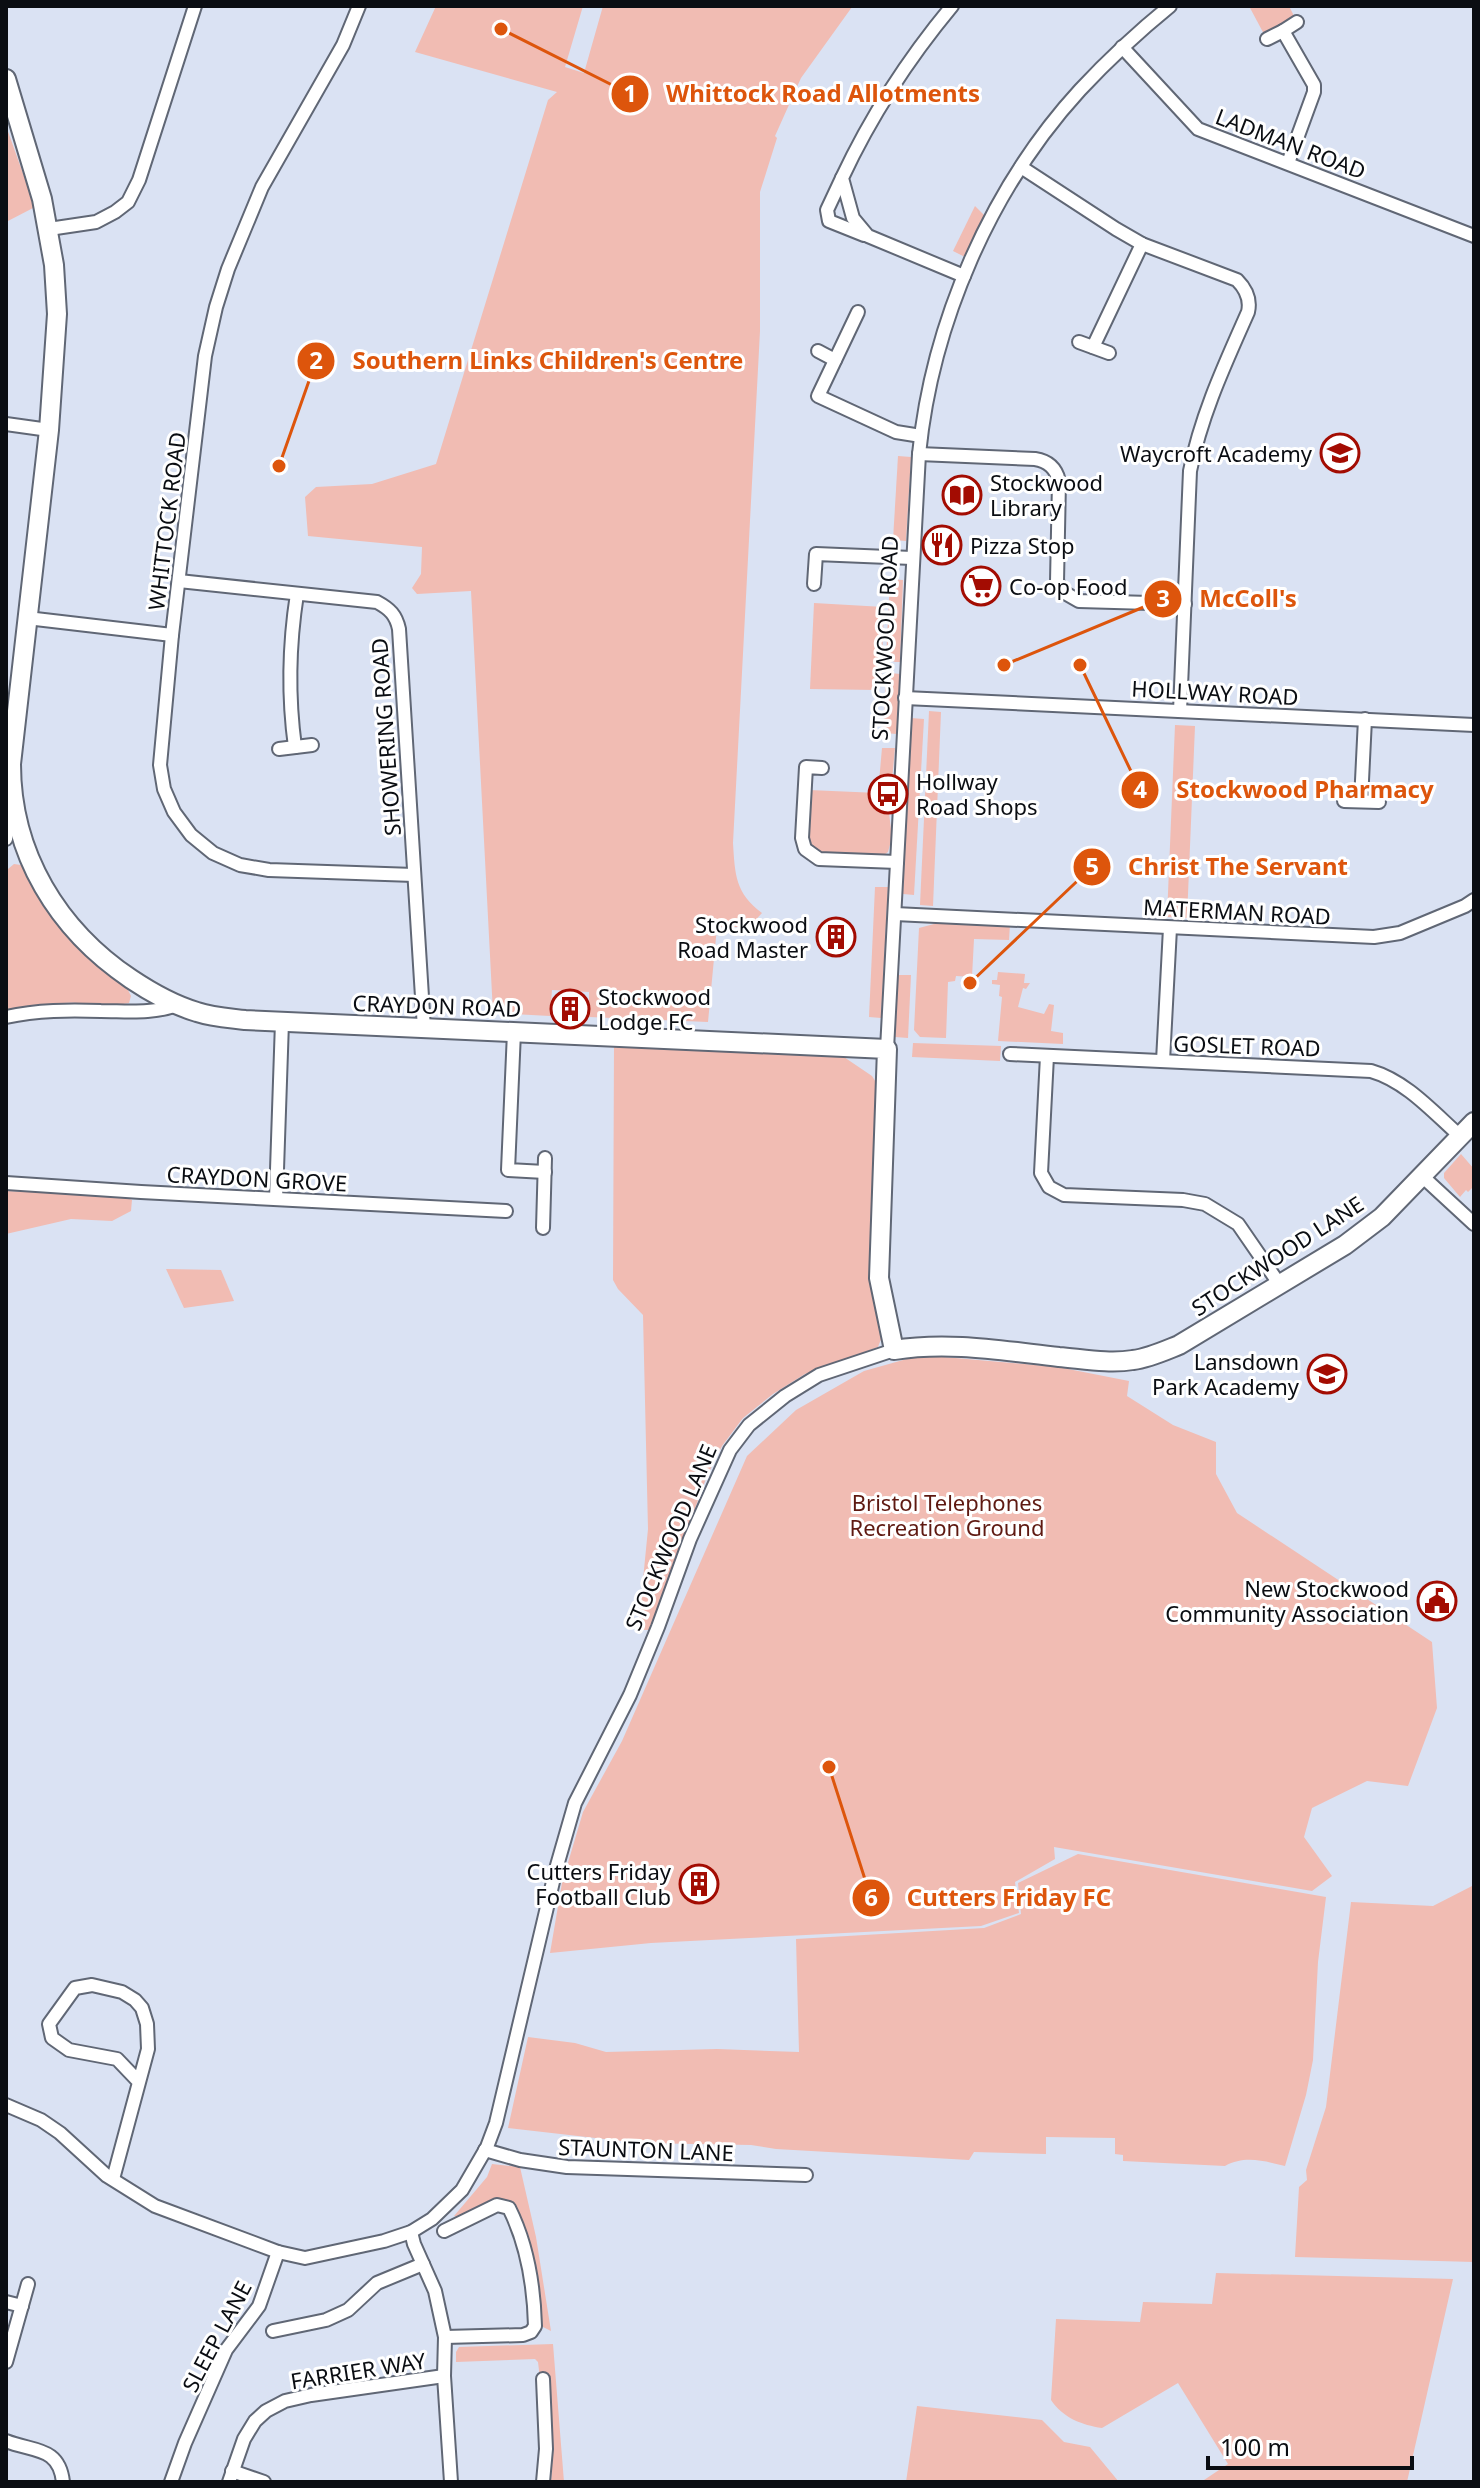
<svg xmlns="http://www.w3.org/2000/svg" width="1480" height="2488" viewBox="0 0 1480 2488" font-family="'Noto Sans',sans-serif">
<rect width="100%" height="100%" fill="#dae2f3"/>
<!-- green -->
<g fill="#f1bcb3">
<path d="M436 6H583L565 67 584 73 603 6 852 7 801 78 775 136 777 138 760 192V331L733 843C735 874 735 893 762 913L749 927H717L708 1022 589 1017V992L552 990 550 1016 493 1013 471 591 417 594 412 588 421 574 422 547 308 536 305 497 316 487 372 484 436 464 548 100 557 92 415 52Z"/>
<polygon points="1249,6 1289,6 1295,18 1265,36"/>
<polygon points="6,126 35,207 6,222"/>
<polygon points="975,206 985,216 965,257 953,251"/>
<polygon points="898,456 911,457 906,541 893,540"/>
<polygon points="890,579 903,580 900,662 895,662 886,658"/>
<polygon points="814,603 884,607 881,686 876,690 810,689"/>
<polygon points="891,673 900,674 897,734 883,733 886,678"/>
<polygon points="929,711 941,712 933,906 920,905"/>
<polygon points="911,718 924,719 914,895 903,894"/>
<polygon points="1175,725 1195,726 1187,918 1167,917"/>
<path d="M882 748H895L889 813 892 837 888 852 881 857 820 854C800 842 808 811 809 790L878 793Z"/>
<path d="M14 864 21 865 25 868 35 891 56 923 86 957 127 988 131 996 129 1003C112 1007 94 1003 77 1003 53 1002 29 1007 6 1012V888L8 869Z"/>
<polygon points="875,887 888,887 881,1018 869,1017"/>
<polygon points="934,924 1010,924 1009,940 974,939 972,977 956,976 955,981 948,982 946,1038 920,1037 914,1030 919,928"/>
<polygon points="998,972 1025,974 1024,983 1030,983 1026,989 1023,988 1018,1007 1044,1014 1049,1004 1054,1005 1051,1031 1063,1033 1063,1044 998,1041 1002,997 999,996 1000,985 992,984 992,980 997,980"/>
<polygon points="898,975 911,975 908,1038 895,1037"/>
<polygon points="913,1043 1001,1046 1000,1061 912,1057"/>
<polygon points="614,1045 838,1053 872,1076 877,1084 879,1096 870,1257 872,1290 883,1334 878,1347 805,1374 773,1394 743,1418 722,1446 707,1476 650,1630 638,1630 648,1529 643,1315 618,1289 613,1280"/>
<polygon points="1461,1154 1474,1169 1474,1186 1468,1192 1466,1190 1460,1197 1444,1178 1444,1173"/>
<polygon points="6,1191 120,1195 132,1200 131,1211 112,1221 71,1219 6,1234"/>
<polygon points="166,1269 221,1270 234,1301 184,1308"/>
<polygon points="921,1355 1058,1367 1129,1381 1127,1396 1173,1425 1216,1442 1216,1474 1237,1513 1432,1642 1437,1708 1408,1786 1367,1781 1312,1808 1304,1837 1332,1876 1312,1891 1054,1847 1055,1859 1015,1882 1019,1913 981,1926 651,1943 550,1953 562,1883 583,1812 622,1741 747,1456 796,1410 864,1371"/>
<path d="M1078 1854 1326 1897 1318 1962 1313 2060 1306 2095 1285 2166C1264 2161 1245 2155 1225 2166L1123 2161V2155L1115 2154V2138L1046 2137V2154L974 2152 969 2160 776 2149 751 2145 639 2143 508 2128 528 2037 575 2043 606 2052 717 2049 799 2052 796 1939 984 1928 1021 1914 1018 1883Z"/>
<polygon points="1474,1885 1474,2262 1295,2257 1299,2187 1307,2180 1306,2170 1326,2107 1351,1902 1433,1906"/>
<path d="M492 2164 520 2167 536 2237 551 2331 541 2326 537 2316C532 2279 532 2235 512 2203 493 2193 476 2209 460 2218L454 2216 487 2177Z"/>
<path d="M1216 2273 1453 2279 1407 2482H1201L1228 2464 1178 2383 1102 2428C1082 2425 1063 2418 1051 2400L1056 2319 1140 2322 1143 2302 1212 2304Z"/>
<polygon points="553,2344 564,2482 551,2482 553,2450 547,2379 540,2379 538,2362 535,2359 456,2362 456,2352 459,2347"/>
<polygon points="917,2406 1042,2420 1064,2442 1090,2447 1119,2482 906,2482"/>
</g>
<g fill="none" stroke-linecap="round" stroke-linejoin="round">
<defs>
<g id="street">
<polyline points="359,6 343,45 262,187 228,269 216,307 205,356 172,635 160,765 164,789 174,812 191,835 213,853 240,865 269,870 414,875"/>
<path d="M952 6C908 59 871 116 842 178L853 218 868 236 964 276"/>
<polyline points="1267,39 1283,31"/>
<polyline points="1122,47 1198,129 1474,236"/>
<polyline points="1288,163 1314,92 1314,85 1283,31 1297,22"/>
<path d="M1021 167 1116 229 1142 244 1237 280C1246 289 1251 299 1248 312 1225 364 1201 415 1190 471L1180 711"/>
<polyline points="842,178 827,210 829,221 864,235"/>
<polyline points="49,229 96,222 115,212 128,202 139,180 195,6"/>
<polyline points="858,312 818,396 896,432 921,436"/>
<polyline points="1079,342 1109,353"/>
<polyline points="1093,347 1142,244"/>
<polyline points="818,351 835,360"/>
<polyline points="6,424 49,430"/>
<path d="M919 454 1035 459C1048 461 1056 468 1059 481L1057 582 1065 593 1079 601 1185 604"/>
<path d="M179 581 377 602C390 609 396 615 399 629L424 1029"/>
<polyline points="814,584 816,554 912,558"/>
<polyline points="27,618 172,635"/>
<polyline points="905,698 1474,725"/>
<path d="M295 747C288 696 289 645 297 594"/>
<polyline points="279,749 312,745"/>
<polyline points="822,768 806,767 802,838 805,849 819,859 897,862"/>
<polyline points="1344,801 1379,802"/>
<polyline points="1361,801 1365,719"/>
<polyline points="6,839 8,828 16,814"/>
<polyline points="895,914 1374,937 1400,933 1465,906 1474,900"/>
<path d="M6 1017C38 1010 69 1010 101 1011 127 1011 153 1014 177 1005"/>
<polyline points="514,1032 508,1170 545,1172"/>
<path d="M887 1049 919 454C932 323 991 187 1080 90 1108 60 1138 32 1170 6"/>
<path d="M1010 1054 1371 1071C1406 1081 1433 1112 1460 1136"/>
<polyline points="1047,1056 1041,1173 1049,1187 1064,1195 1183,1200 1205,1204 1238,1224 1280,1285"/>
<polyline points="1163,1061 1170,928"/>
<polyline points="1422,1176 1474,1224"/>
<polyline points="6,1183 141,1192 506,1211"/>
<polyline points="276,1199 282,1022"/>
<polyline points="543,1228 545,1158"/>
<polyline points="6,2105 41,2120 60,2133 107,2176 155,2206 278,2252 305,2258 384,2241 411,2232 432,2219 462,2190 487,2147 496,2123 556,1869 575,1803 630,1695 658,1627 690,1539 730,1450 749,1425 785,1396 819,1375 894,1350"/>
<polyline points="485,2150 520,2160 567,2167 806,2175"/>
<polyline points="113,2179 148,2049 147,2024 142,2008 135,2000 122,1992 92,1985 75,1988 49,2024 52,2038 69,2050 117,2059 139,2082"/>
<path d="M444 2231 497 2205 509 2208C527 2244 534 2286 535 2326L531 2332 523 2335 445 2337"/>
<polyline points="411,2232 414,2244 435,2291 445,2337 444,2376 451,2482"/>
<polyline points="6,2302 22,2306"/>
<polyline points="273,2331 326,2320 348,2310 377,2283 423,2264"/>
<polyline points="6,2362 28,2284"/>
<polyline points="543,2379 546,2449 543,2482"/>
<path d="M6 2441C33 2452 59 2446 63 2482"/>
<polyline points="232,2471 264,2482"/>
<polyline points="171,2482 185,2443 226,2350 259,2306 278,2252"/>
<polyline points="229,2482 244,2439 255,2421 266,2411 285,2401 311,2395 444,2376"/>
</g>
<path id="secondary" d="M6 79 42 199 54 265 57 314 49 430 11 764C11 854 58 930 131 979 152 993 173 1005 197 1012 212 1017 229 1018 245 1020L887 1049 879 1278 894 1350C949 1341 1004 1351 1059 1357 1083 1359 1109 1364 1133 1360 1149 1358 1164 1351 1179 1345L1345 1245 1382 1217 1474 1122"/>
</defs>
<!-- street casing -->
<use href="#street" stroke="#606775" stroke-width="16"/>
<!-- secondary casing -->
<use href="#secondary" stroke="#606775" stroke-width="22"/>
<!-- street -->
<use href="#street" stroke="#fff" stroke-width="12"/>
<!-- secondary -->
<use href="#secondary" stroke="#fff" stroke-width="18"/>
</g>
<!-- icons -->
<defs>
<symbol id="school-ring" viewBox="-11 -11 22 22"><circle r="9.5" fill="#fff" stroke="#a30c02" stroke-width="1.5"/><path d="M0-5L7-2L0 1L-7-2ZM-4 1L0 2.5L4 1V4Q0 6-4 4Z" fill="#a30c02"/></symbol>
<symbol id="library-ring" viewBox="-11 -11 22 22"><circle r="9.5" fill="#fff" stroke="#a30c02" stroke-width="1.5"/><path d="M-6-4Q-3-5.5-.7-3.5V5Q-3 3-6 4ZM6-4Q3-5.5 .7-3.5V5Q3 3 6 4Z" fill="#a30c02"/></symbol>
<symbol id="restaurant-ring" viewBox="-11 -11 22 22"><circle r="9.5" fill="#fff" stroke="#a30c02" stroke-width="1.5"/><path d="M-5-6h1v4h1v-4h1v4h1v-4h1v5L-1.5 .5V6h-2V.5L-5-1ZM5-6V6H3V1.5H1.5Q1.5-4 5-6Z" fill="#a30c02"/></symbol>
<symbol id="supermarket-ring" viewBox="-11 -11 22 22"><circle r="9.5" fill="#fff" stroke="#a30c02" stroke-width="1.5"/><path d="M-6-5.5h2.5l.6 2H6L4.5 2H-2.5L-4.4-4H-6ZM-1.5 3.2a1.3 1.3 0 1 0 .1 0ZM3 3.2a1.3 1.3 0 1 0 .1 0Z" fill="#a30c02"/></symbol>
<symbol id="bus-ring" viewBox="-11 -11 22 22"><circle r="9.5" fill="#fff" stroke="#a30c02" stroke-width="1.5"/><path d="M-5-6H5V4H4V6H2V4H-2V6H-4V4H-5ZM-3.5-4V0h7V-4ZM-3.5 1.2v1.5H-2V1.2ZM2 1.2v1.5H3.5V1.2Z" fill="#a30c02"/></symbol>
<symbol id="building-ring" viewBox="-11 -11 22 22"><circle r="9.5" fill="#fff" stroke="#a30c02" stroke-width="1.5"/><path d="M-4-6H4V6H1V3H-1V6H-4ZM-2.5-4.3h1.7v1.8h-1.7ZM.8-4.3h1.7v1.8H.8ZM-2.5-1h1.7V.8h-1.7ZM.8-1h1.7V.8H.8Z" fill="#a30c02"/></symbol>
<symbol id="civic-ring" viewBox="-11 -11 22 22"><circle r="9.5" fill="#fff" stroke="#a30c02" stroke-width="1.5"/><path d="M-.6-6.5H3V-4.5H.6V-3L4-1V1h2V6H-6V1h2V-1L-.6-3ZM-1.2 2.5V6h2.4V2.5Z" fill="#a30c02"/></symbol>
</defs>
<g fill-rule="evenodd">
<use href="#school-ring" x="1318" y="431" width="44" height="44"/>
<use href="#library-ring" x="940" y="473" width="44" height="44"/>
<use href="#restaurant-ring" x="920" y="523" width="44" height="44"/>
<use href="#supermarket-ring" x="959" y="564" width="44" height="44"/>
<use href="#bus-ring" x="866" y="772" width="44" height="44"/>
<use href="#building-ring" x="814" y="915" width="44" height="44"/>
<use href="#building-ring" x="548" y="987" width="44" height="44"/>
<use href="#school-ring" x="1305" y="1352" width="44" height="44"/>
<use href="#civic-ring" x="1415" y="1579" width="44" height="44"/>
<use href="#building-ring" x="677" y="1862" width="44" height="44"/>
</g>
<g text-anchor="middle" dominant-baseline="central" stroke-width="6" stroke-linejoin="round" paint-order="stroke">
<!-- street labels -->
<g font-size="22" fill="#0a0d12" stroke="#fff">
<text transform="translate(1291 143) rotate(21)">LADMAN ROAD</text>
<text transform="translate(166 521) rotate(-83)">WHITTOCK ROAD</text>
<text transform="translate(884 638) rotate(-87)">STOCKWOOD ROAD</text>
<text transform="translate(1215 692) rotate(3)">HOLLWAY ROAD</text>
<text transform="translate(385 737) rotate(-94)">SHOWERING ROAD</text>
<text transform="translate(1237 911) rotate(3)">MATERMAN ROAD</text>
<text transform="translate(437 1005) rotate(2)">CRAYDON ROAD</text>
<text transform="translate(1247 1045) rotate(2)">GOSLET ROAD</text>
<text transform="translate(257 1178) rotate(3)">CRAYDON GROVE</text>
<text transform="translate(1277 1255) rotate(-33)">STOCKWOOD LANE</text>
<text transform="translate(670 1537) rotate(-67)">STOCKWOOD LANE</text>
<text transform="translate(646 2149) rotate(2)">STAUNTON LANE</text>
<text transform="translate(216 2336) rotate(-62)">SLEEP LANE</text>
<text transform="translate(358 2370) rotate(-9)">FARRIER WAY</text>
</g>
<!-- poi labels -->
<g font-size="22" fill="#0a0d12" stroke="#fff" text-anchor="end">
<text x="1312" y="453">Waycroft Academy</text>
<text x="990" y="482" text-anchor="start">Stockwood<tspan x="990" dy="25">Library</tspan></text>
<text x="970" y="545" text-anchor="start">Pizza Stop</text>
<text x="1009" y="586" text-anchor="start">Co-op Food</text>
<text x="916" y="781" text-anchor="start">Hollway<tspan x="916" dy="25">Road Shops</tspan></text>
<text x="808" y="924">Stockwood<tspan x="808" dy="25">Road Master</tspan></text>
<text x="598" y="996" text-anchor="start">Stockwood<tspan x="598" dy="25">Lodge FC</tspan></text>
<text x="1299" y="1361">Lansdown<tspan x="1299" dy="25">Park Academy</tspan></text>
<text x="1409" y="1588">New Stockwood<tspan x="1409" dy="25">Community Association</tspan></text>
<text x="671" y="1871">Cutters Friday<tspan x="671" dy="25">Football Club</tspan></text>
</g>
<!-- park labels -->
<g font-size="22" fill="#5e1911" stroke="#fff">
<text x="947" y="1502">Bristol Telephones<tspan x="947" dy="25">Recreation Ground</tspan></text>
</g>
</g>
<!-- callouts -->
<path fill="none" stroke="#dd550c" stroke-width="3" d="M501 29L630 94M279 466L316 361M1004 665L1163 599M1080 665L1140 790M970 983L1092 867M829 1767L871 1898"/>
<g fill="#dd550c" stroke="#fff" stroke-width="3">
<circle cx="501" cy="29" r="8"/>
<circle cx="279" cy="466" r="8"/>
<circle cx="1004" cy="665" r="8"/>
<circle cx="1080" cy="665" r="8"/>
<circle cx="970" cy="983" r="8"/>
<circle cx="829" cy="1767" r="8"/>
<circle cx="630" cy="94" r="20"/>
<circle cx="316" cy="361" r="20"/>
<circle cx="1163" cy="599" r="20"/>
<circle cx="1140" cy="790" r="20"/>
<circle cx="1092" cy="867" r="20"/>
<circle cx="871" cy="1898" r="20"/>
</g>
<g font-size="24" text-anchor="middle" font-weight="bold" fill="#fff">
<text x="630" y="102">1</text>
<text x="316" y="369">2</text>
<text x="1163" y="607">3</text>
<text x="1140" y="798">4</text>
<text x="1092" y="875">5</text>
<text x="871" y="1906">6</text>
</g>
<g font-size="24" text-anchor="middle" font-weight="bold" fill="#dd550c" stroke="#fff" stroke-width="6" stroke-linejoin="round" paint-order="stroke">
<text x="823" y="102">Whittock Road Allotments</text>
<text x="548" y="369">Southern Links Children's Centre</text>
<text x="1248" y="607">McColl's</text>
<text x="1305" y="798">Stockwood Pharmacy</text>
<text x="1238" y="875">Christ The Servant</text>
<text x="1009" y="1906">Cutters Friday FC</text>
</g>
<!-- border -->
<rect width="1480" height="2488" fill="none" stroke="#0a0d12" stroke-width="16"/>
<!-- scale -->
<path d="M1208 2456v12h204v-12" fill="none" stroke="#0a0d12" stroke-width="4"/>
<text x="1220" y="2456" font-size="24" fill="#0a0d12" stroke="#ffffff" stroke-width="6" paint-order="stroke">100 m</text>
</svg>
